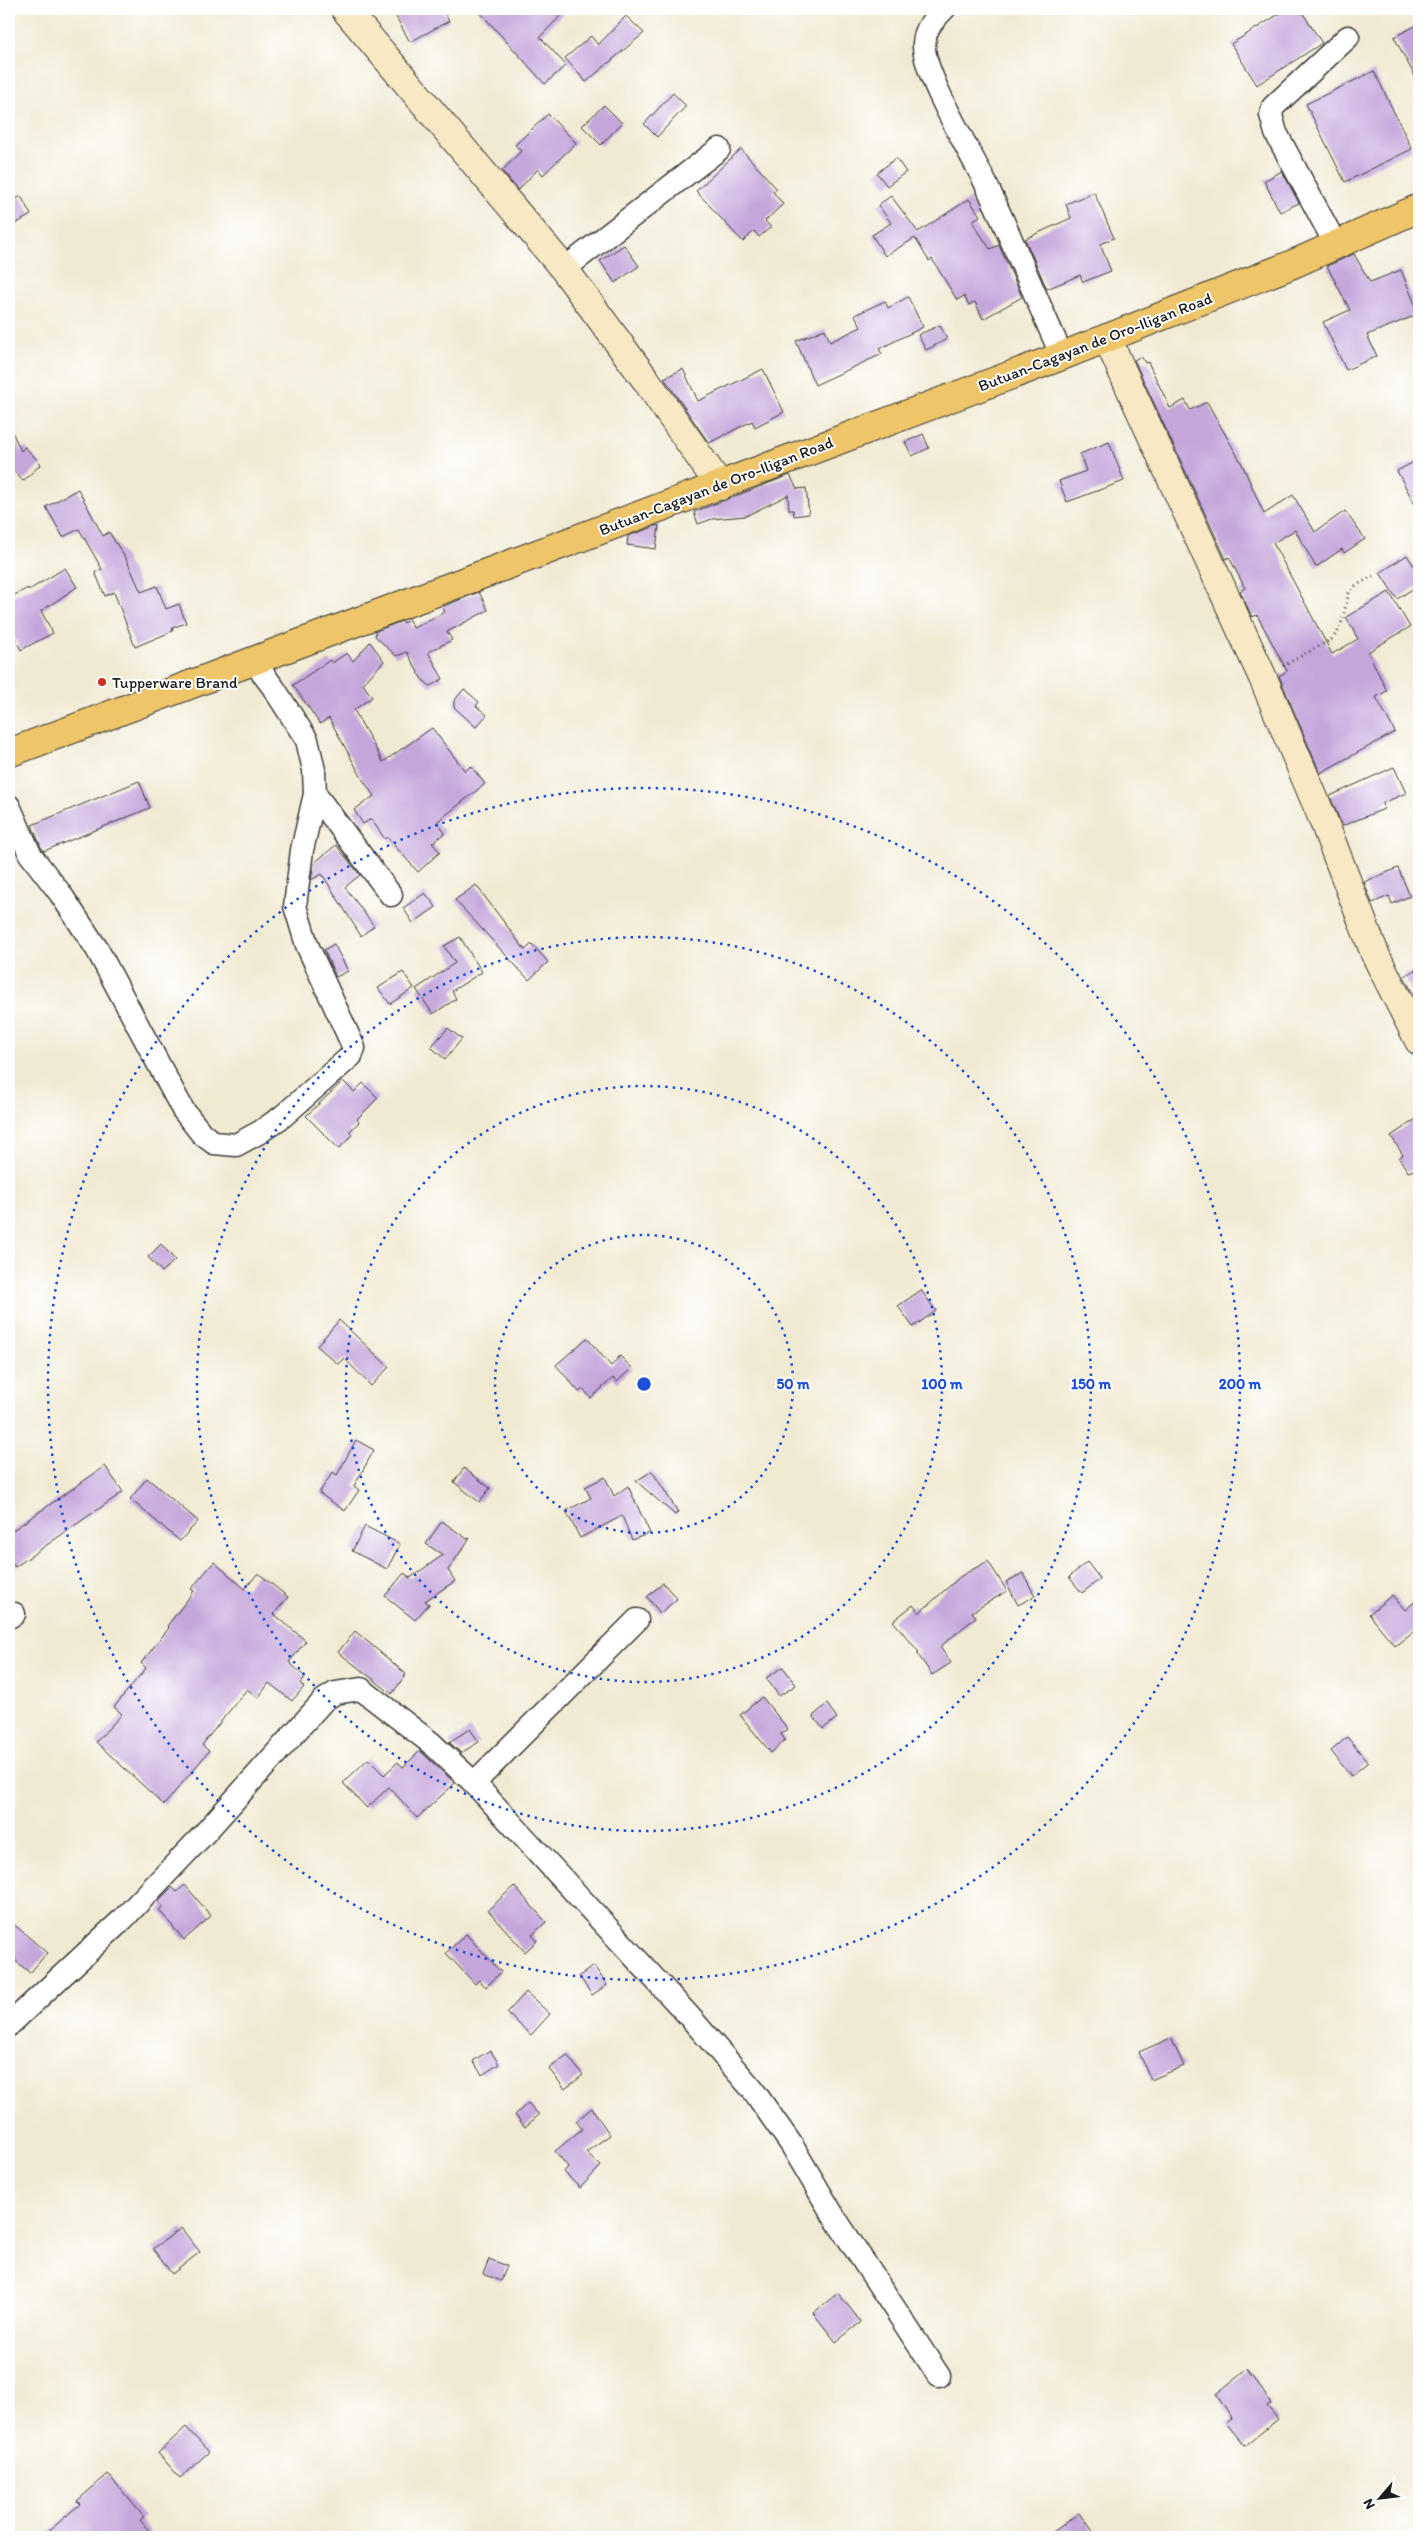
<svg xmlns="http://www.w3.org/2000/svg" width="1428" height="2546" viewBox="0 0 1428 2546" font-family="Itim,sans-serif">
<rect width="100%" height="100%" fill="#fff"/>
<filter id="ink" filterUnits="userSpaceOnUse"><feTurbulence type="fractalNoise" baseFrequency=".02" numOctaves="2"/><feDisplacementMap in="SourceGraphic" scale="10" xChannelSelector="R" yChannelSelector="G"/><feConvolveMatrix kernelMatrix="1 2 1 2 8 2 1 2 1" color-interpolation-filters="sRGB"/></filter>
<filter id="wash" filterUnits="userSpaceOnUse"><feTurbulence type="fractalNoise" baseFrequency=".0096" numOctaves="4" result="noise"/><feDisplacementMap in="SourceGraphic" scale="20" xChannelSelector="R" yChannelSelector="G"/><feGaussianBlur stdDeviation="1.12" result="paint"/><feColorMatrix in="noise" values="0 0 0 0 0 0 0 0 0 0 0 0 0 0 0 0 0 1.4 0 .05"/><feComposite in="paint" operator="in"/></filter>
<g filter="url(#wash)">
<rect width="100%" height="100%" fill="#f1ead3"/>
<g id="blocks">
<!-- building -->
<g fill="#c4a6db">
<polygon points="407,9 442,9 449,21 410,42 395,15"/>
<polygon points="477,9 567,9 540,37 566,65 545,84"/>
<polygon points="1287,9 1300,9 1322,43 1257,85 1231,44"/>
<polygon points="626,16 644,33 586,82 565,58 591,36 598,45"/>
<polygon points="1419,24 1419,84 1394,37"/>
<polygon points="1374,71 1412,149 1345,182 1306,104"/>
<polygon points="673,93 686,106 657,137 644,124"/>
<polygon points="604,105 622,123 601,145 582,126"/>
<polygon points="548,114 576,143 543,175 538,169 518,190 502,171 521,151 515,145"/>
<polygon points="741,149 777,189 773,192 783,204 765,221 771,227 759,237 754,231 743,242 696,191"/>
<polygon points="896,158 906,172 887,186 877,173"/>
<polygon points="1282,171 1299,203 1280,212 1264,181"/>
<polygon points="1094,192 1114,238 1100,244 1111,271 1083,282 1080,275 1047,289 1025,239 1071,218 1066,204"/>
<polygon points="21,196 31,215 15,224 9,212 9,203"/>
<polygon points="891,196 918,232 969,199 980,216 972,221 990,249 999,245 1022,297 983,319 975,302 969,305 964,296 957,300 932,259 929,261 915,238 885,256 872,235 891,223 878,205"/>
<polygon points="624,245 639,266 615,283 600,261"/>
<polygon points="1354,254 1370,282 1401,270 1419,314 1367,335 1377,356 1346,370 1323,322 1350,310 1327,266"/>
<polygon points="908,297 923,327 879,349 882,354 815,385 796,341 825,329 830,342 861,327 855,315 885,301 888,308"/>
<polygon points="940,325 947,339 926,350 918,335"/>
<polygon points="1141,356 1145,363 1148,362 1170,408 1185,400 1190,410 1207,402 1242,464 1264,514 1293,495 1315,532 1345,511 1365,539 1344,553 1342,549 1316,567 1295,530 1273,543 1332,654 1358,639 1346,617 1389,592 1410,627 1368,652 1387,691 1376,697 1395,732 1320,773 1279,676 1287,671 1257,615 1252,617 1240,591 1245,588 1229,557 1226,559 1134,360"/>
<polygon points="683,369 698,401 763,369 784,412 755,427 752,421 709,443 664,378"/>
<polygon points="9,425 21,451 25,447 41,464 23,481 9,466"/>
<polygon points="923,434 929,448 912,456 905,442"/>
<polygon points="1109,442 1124,481 1067,502 1059,481 1086,471 1080,454"/>
<polygon points="1419,459 1419,512 1397,471"/>
<polygon points="790,475 797,489 806,488 809,514 794,516 793,510 789,510 788,495 746,516 712,519 698,524 694,512"/>
<polygon points="78,489 103,536 109,532 126,559 141,592 157,586 166,609 179,604 186,623 172,628 173,631 135,647 114,592 105,596 95,572 102,569 79,529 63,537 46,507"/>
<polygon points="659,525 656,549 627,545 628,536"/>
<polygon points="1407,555 1419,574 1419,585 1397,599 1380,573"/>
<polygon points="65,568 77,587 41,611 53,633 21,650 9,628 9,598 28,588 29,590"/>
<polygon points="479,592 488,610 447,632 452,640 428,652 443,679 430,686 421,678 407,652 396,656 375,636 376,631 402,621 403,623 409,620 413,628 445,612 442,607"/>
<polygon points="370,642 384,661 363,684 372,697 354,710 383,762 432,728 465,771 471,766 485,784 437,822 445,833 432,843 440,852 418,872 387,837 385,839 371,819 363,824 354,810 374,796 363,780 329,718 320,724 293,685 330,660 332,663 347,653 353,661"/>
<polygon points="464,689 479,702 476,706 487,715 476,727 454,707 454,701"/>
<polygon points="1394,767 1406,793 1383,803 1384,809 1342,826 1330,796"/>
<polygon points="139,781 150,808 44,851 41,847 32,825"/>
<polygon points="336,845 360,875 345,887 374,926 361,936 322,874 311,880 314,863"/>
<polygon points="1398,868 1410,896 1392,904 1389,896 1372,903 1364,882"/>
<polygon points="476,885 525,950 532,944 548,962 529,980 455,900"/>
<polygon points="425,893 436,907 413,923 403,908"/>
<polygon points="460,937 482,972 452,991 456,999 433,1014 416,989 455,963 444,946"/>
<polygon points="334,944 348,971 336,977 324,950"/>
<polygon points="1419,968 1419,990 1413,994 1404,976"/>
<polygon points="403,972 414,988 390,1004 378,988"/>
<polygon points="448,1028 462,1039 445,1059 431,1047"/>
<polygon points="343,1081 354,1092 363,1083 378,1098 357,1119 359,1122 349,1132 352,1135 339,1149 306,1116"/>
<polygon points="1419,1117 1419,1178 1414,1170 1408,1172 1399,1158 1403,1155 1391,1136"/>
<polygon points="161,1244 175,1260 162,1272 148,1257"/>
<polygon points="921,1290 936,1311 913,1327 898,1306"/>
<polygon points="339,1320 389,1367 371,1386 344,1358 338,1364 317,1346"/>
<polygon points="587,1338 611,1366 620,1356 632,1368 617,1382 613,1378 591,1398 583,1389 579,1392 556,1365"/>
<polygon points="356,1440 374,1450 354,1486 359,1490 345,1511 319,1493 333,1472 337,1475"/>
<polygon points="105,1466 123,1492 15,1567 9,1559 9,1533"/>
<polygon points="464,1468 490,1488 479,1502 454,1482"/>
<polygon points="652,1471 678,1512 675,1515 636,1481"/>
<polygon points="605,1477 614,1496 628,1486 650,1533 632,1540 622,1516 580,1538 566,1511 591,1498 585,1487"/>
<polygon points="147,1478 198,1521 180,1541 130,1499"/>
<polygon points="442,1521 467,1539 470,1538 448,1570 455,1581 425,1601 429,1604 415,1620 385,1596 404,1573 410,1578 443,1555 426,1544"/>
<polygon points="365,1526 400,1544 387,1569 352,1551"/>
<polygon points="988,1561 1007,1591 972,1612 976,1617 940,1647 951,1663 932,1675 917,1653 919,1652 893,1621 913,1605 919,1613 961,1576"/>
<polygon points="214,1562 245,1589 258,1573 288,1597 274,1614 306,1641 289,1662 305,1677 300,1684 304,1687 292,1701 269,1683 258,1698 247,1689 202,1745 209,1751 164,1805 96,1742 122,1714 114,1707 146,1668 141,1663 169,1628 167,1626 194,1591 191,1589"/>
<polygon points="1087,1562 1100,1579 1082,1593 1069,1577"/>
<polygon points="1023,1573 1035,1596 1018,1605 1006,1582"/>
<polygon points="663,1583 677,1599 660,1613 647,1597"/>
<polygon points="1392,1595 1405,1610 1419,1598 1419,1627 1395,1646 1369,1614"/>
<polygon points="355,1631 406,1674 392,1694 338,1652"/>
<polygon points="783,1667 796,1685 779,1696 766,1678"/>
<polygon points="762,1697 788,1729 781,1734 785,1740 771,1753 740,1715"/>
<polygon points="827,1704 837,1718 823,1729 813,1716"/>
<polygon points="470,1729 479,1742 461,1753 449,1742"/>
<polygon points="1347,1737 1368,1762 1351,1776 1331,1751"/>
<polygon points="420,1751 455,1783 417,1818 389,1787 367,1808 343,1783 368,1759 384,1775 398,1762 403,1767"/>
<polygon points="185,1885 211,1916 184,1940 159,1910 163,1907 158,1901 172,1887 177,1892"/>
<polygon points="514,1886 546,1922 532,1935 537,1941 525,1952 488,1910"/>
<polygon points="9,1920 47,1953 30,1973 9,1955"/>
<polygon points="466,1934 501,1972 486,1987 479,1980 475,1984 446,1953"/>
<polygon points="594,1966 607,1985 592,1995 579,1976"/>
<polygon points="526,1992 550,2014 531,2035 507,2013"/>
<polygon points="1171,2038 1184,2066 1151,2080 1139,2052"/>
<polygon points="490,2050 499,2064 482,2075 473,2061"/>
<polygon points="567,2055 583,2075 565,2089 549,2069"/>
<polygon points="528,2103 539,2115 525,2127 515,2115"/>
<polygon points="592,2108 610,2135 586,2152 601,2166 580,2188 564,2172 568,2167 555,2151 582,2129 576,2121"/>
<polygon points="181,2228 200,2252 172,2274 153,2249"/>
<polygon points="489,2259 507,2266 501,2281 483,2274"/>
<polygon points="838,2293 861,2322 836,2342 813,2313"/>
<polygon points="1247,2369 1254,2377 1271,2404 1267,2406 1278,2419 1245,2446 1226,2423 1232,2419 1216,2394"/>
<polygon points="186,2427 209,2452 180,2478 158,2453"/>
<polygon points="108,2474 144,2517 140,2520 154,2537 42,2537 80,2504 77,2501"/>
<polygon points="1080,2513 1097,2537 1046,2537"/>
</g>
</g>
</g>
<g filter="url(#ink)">
<use href="#blocks" fill-opacity="0" stroke="#3c3b37" stroke-width="1"/>
<g fill="none" stroke-linecap="round" stroke-linejoin="round">
<defs>
<g id="street">
<path d="M944 9C933 20 925 28 924 44 922 72 971 153 985 182 1012 239 1036 298 1062 356"/>
<polyline points="1336,245 1276,133 1271,115 1273,107 1348,37"/>
<polyline points="564,269 719,149"/>
<polyline points="315,794 391,895"/>
<polyline points="9,806 30,854 60,893 97,949 183,1110 202,1134 214,1143 236,1145 260,1132 283,1116 351,1056 354,1048 307,945 295,906 302,850 315,794 314,770 307,740 273,687 252,659"/>
<polyline points="9,1617 14,1614"/>
<polyline points="474,1783 637,1620"/>
<polyline points="9,2025 123,1919 203,1835 324,1700 335,1693 361,1689 431,1743 474,1783 689,2016 753,2090 791,2144 833,2215 939,2376"/>
</g>
<g id="secondary">
<polyline points="345,9 564,269 646,380 720,486"/>
<polyline points="1107,338 1263,678 1322,817 1375,954 1419,1041"/>
</g>
<polyline id="highway" points="9,753 1062,356 1293,264 1419,208"/>
</defs>
<!-- street casing -->
<use href="#street" stroke="#3c3b37" stroke-width="25"/>
<!-- secondary casing -->
<use href="#secondary" stroke="#3c3b37" stroke-width="30"/>
<!-- highway casing -->
<use href="#highway" stroke="#3c3b37" stroke-width="30"/>
<!-- path -->
<polyline stroke="#3c3b37" stroke-width="3" stroke-dasharray="1 4" stroke-linecap="butt" points="1283,666 1332,639 1340,629 1349,593 1355,586 1373,576"/>
<!-- street -->
<use href="#street" stroke="#fff" stroke-width="22"/>
<!-- secondary -->
<use href="#secondary" stroke="#f8e8c3" stroke-width="28"/>
<!-- highway -->
<use href="#highway" stroke="#eec569" stroke-width="28"/>
</g>
</g>
<!-- distance rings -->
<g fill="none" stroke="#1d4ed8" stroke-width="2.5" stroke-dasharray="2.5 5">
<circle cx="644" cy="1384" r="149"/>
<circle cx="644" cy="1384" r="298"/>
<circle cx="644" cy="1384" r="447"/>
<circle cx="644" cy="1384" r="596"/>
</g>
<!-- markers -->
<circle fill="#c8321e" stroke="#fff" stroke-width="2" cx="102" cy="682" r="5"/>
<g text-anchor="middle" dominant-baseline="central" stroke-width="4" stroke-linejoin="round" paint-order="stroke">
<!-- street labels -->
<g font-size="16" fill="#1c1c1c" stroke="#fff">
<text transform="translate(1095 342) rotate(-21)">Butuan-Cagayan de Oro-Iligan Road</text>
<text transform="translate(716 486) rotate(-21)">Butuan-Cagayan de Oro-Iligan Road</text>
</g>
<!-- poi labels -->
<g font-size="16" fill="#1c1c1c" stroke="#fff" text-anchor="start">
<text x="112" y="682">Tupperware Brand</text>
</g>
</g>
<circle cx="644" cy="1384" r="8" fill="#1d4ed8" stroke="#fff" stroke-width="2.5"/>
<g font-size="15" text-anchor="middle" font-weight="bold" fill="#1d4ed8" stroke="#fff" stroke-width="4" stroke-linejoin="round" paint-order="stroke">
<text x="793" y="1389">50 m</text>
<text x="942" y="1389">100 m</text>
<text x="1091" y="1389">150 m</text>
<text x="1240" y="1389">200 m</text>
</g>
<!-- margin -->
<rect width="1428" height="2546" fill="none" stroke="#fff" stroke-width="30"/>
<!-- north arrow -->
<g transform="translate(1380 2498) rotate(242)" stroke="#ffffff" stroke-width="4" paint-order="stroke">
<path d="M0-4L9 19L0 12L-9 19Z" fill="#1c1c1c"/>
<text y="-8" font-size="14" font-weight="bold" text-anchor="middle" fill="#1c1c1c">N</text>
</g>
</svg>
